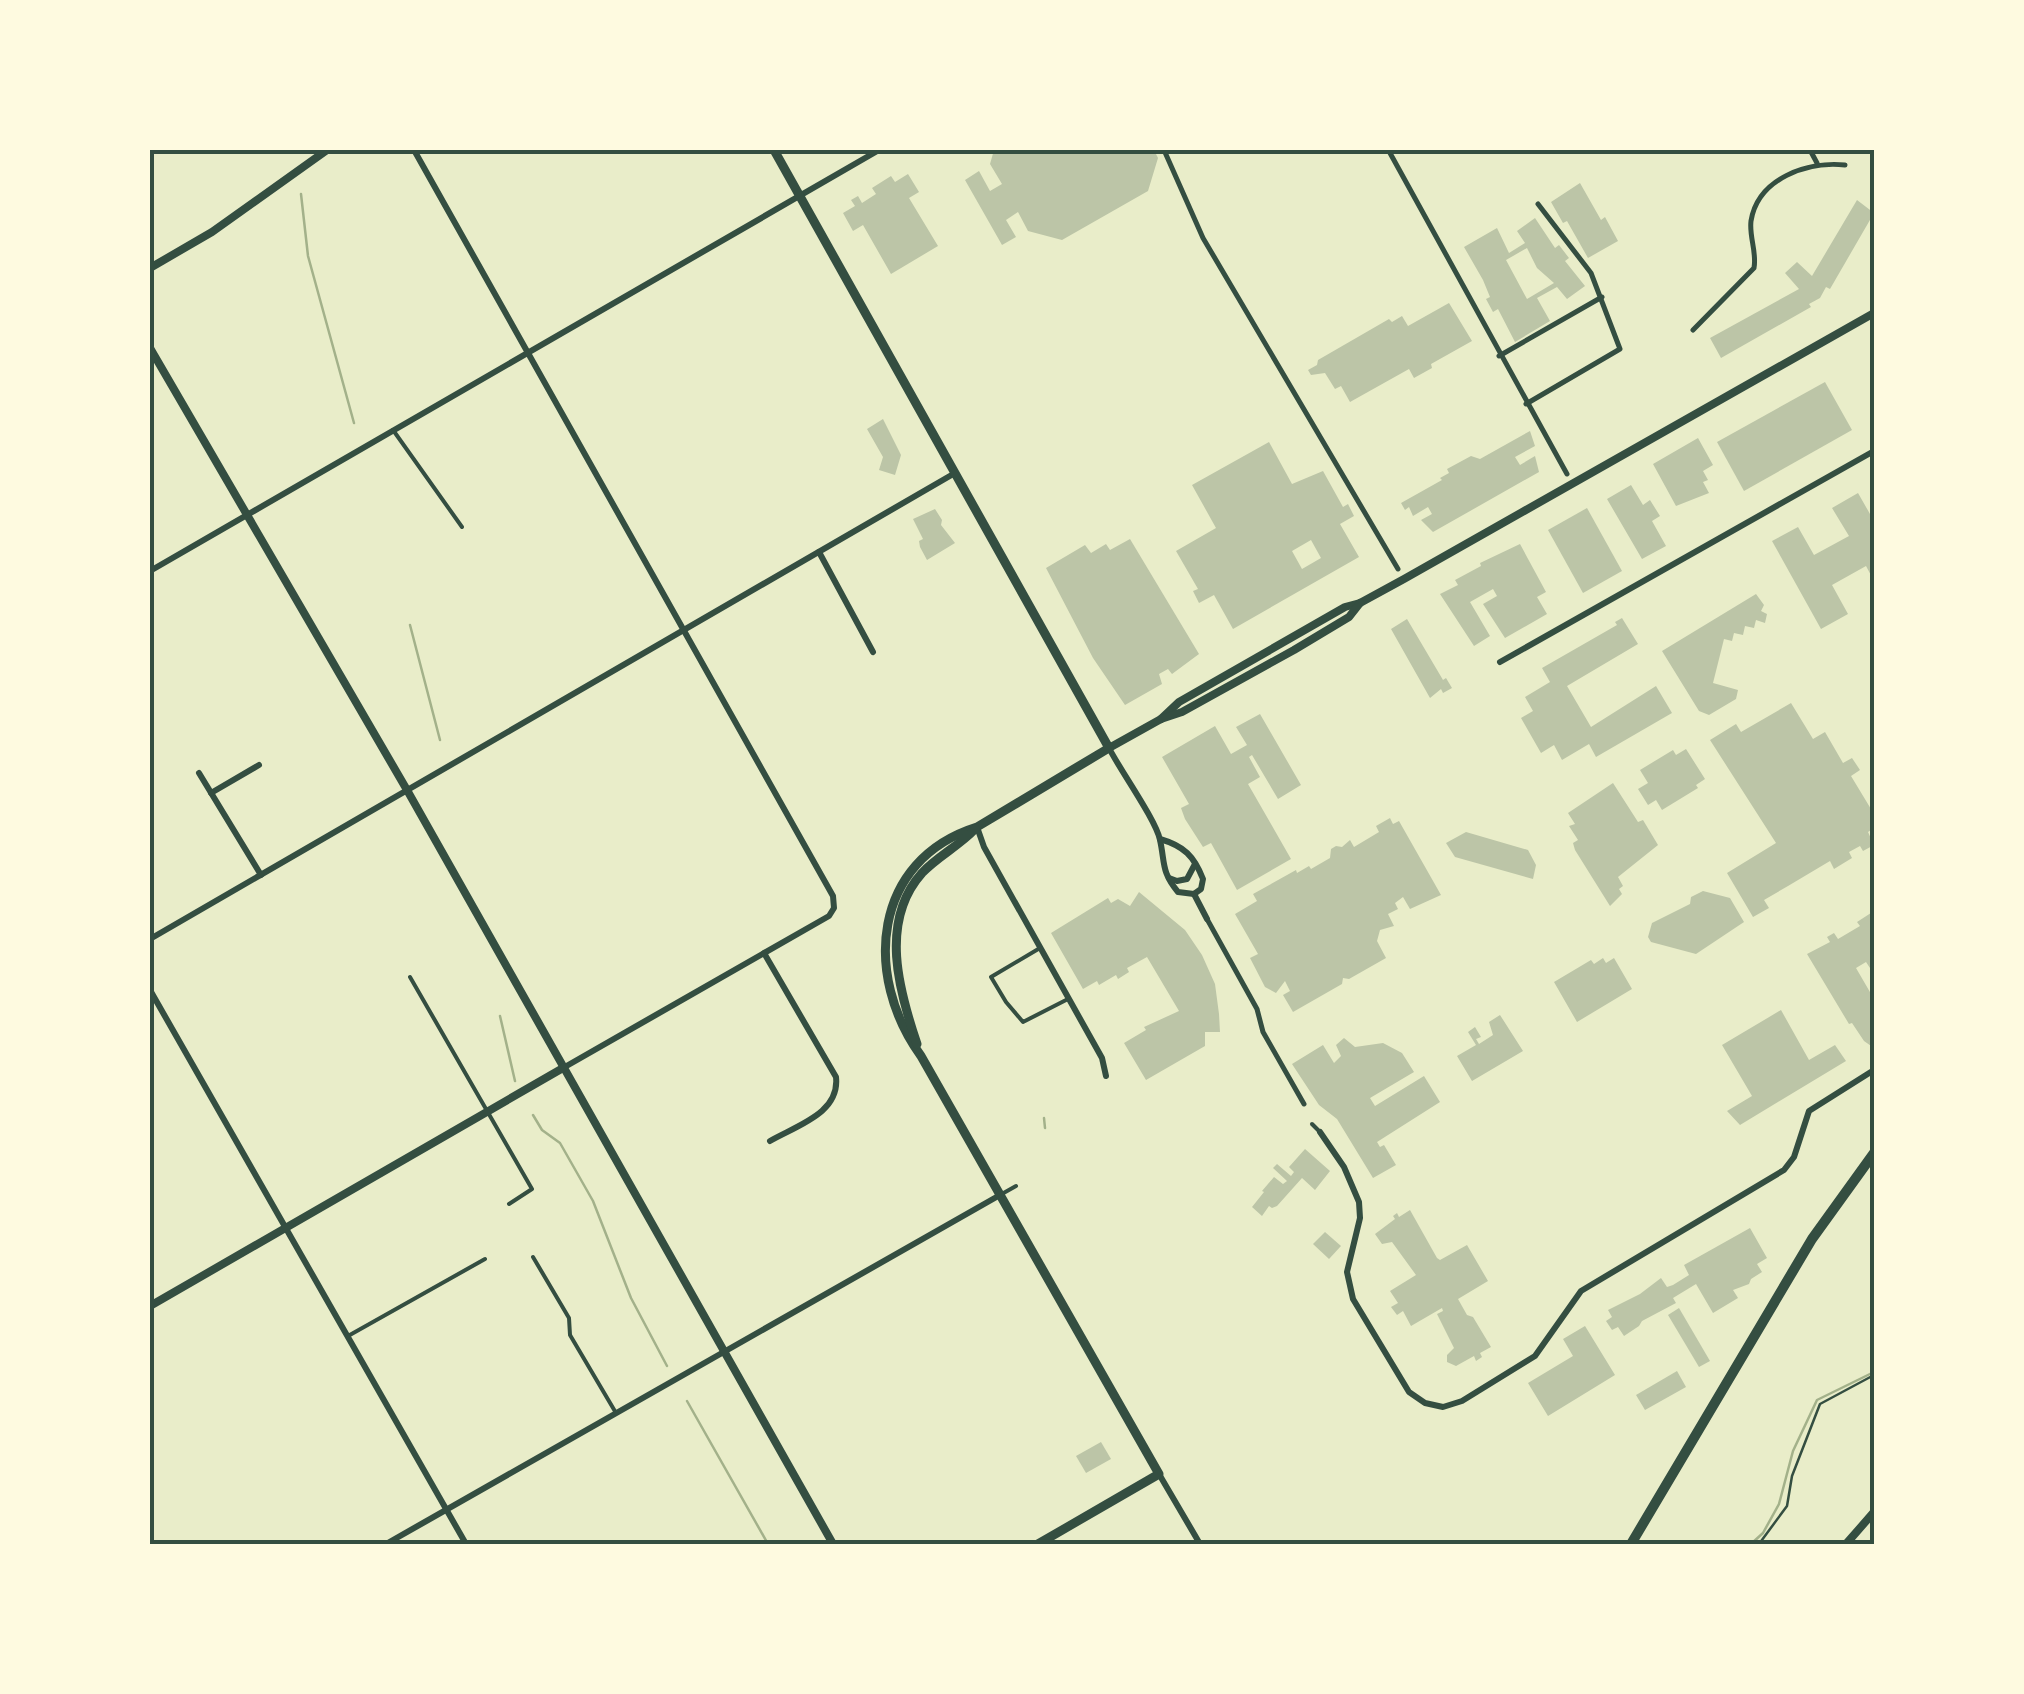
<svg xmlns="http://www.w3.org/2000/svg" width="2024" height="1694" viewBox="0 0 2024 1694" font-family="'PT Serif',serif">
<rect width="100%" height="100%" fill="#e9edc9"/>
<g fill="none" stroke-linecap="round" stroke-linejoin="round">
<!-- stream -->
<g stroke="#a3b18a" stroke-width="2.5">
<polyline points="301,194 308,256 354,423"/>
<polyline points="410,625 440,740"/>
<polyline points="500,1016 515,1081"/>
<polyline points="533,1115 542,1130 560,1143 593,1201 631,1298 667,1366"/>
<polyline points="1044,1118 1045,1128"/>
<polyline points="687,1401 768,1544"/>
<polyline points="1751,1544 1763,1533 1779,1504 1793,1451 1817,1400 1874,1372"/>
</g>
</g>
<!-- building -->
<g fill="#bcc5a7" fill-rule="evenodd">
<polygon points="994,150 1154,150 1158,158 1148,191 1062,240 1028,231 1018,212 1006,220 1016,237 1002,245 965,180 979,171 990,191 1002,184 990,164"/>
<polygon points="908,174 919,192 909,198 938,246 891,274 863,225 853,231 843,213 855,206 851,200 858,196 862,203 876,194 872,188 891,176 895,182"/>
<polygon points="1580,183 1601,220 1605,217 1618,241 1588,258 1567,221 1563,223 1551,202"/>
<polygon points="1857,200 1874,213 1830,289 1826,287 1820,298 1809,304 1811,307 1721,358 1710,338 1799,289 1785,273 1797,262 1812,276"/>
<path d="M1535 218 1555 248 1559 245 1569 258 1565 261 1585 286 1567 299 1557 287 1537 298 1550 321 1515 342 1498 309 1493 312 1486 299 1490 297 1483 280 1464 247 1497 228 1509 253 1525 243 1517 231ZM1527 248 1537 268 1554 283 1527 299 1506 260Z"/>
<polygon points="1449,303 1472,341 1431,364 1432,368 1414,378 1409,369 1350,402 1341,386 1335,389 1325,373 1311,375 1308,370 1317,365 1318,360 1389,319 1392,322 1402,316 1408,326"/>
<polygon points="1825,382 1852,430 1744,491 1717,442"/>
<polygon points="883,419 901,455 895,475 879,470 883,457 867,429"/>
<polygon points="1530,431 1535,446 1515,457 1520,465 1535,456 1539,472 1433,532 1421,520 1432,514 1428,507 1413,516 1409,507 1405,510 1401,503 1442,480 1440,478 1449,473 1447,469 1471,456 1480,459"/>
<polygon points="1698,438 1713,465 1703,471 1708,480 1703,482 1709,493 1676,506 1653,464"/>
<path d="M1269 442 1292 484 1323 471 1343 507 1348 504 1354 516 1340 524 1359 557 1233 629 1214 595 1199 603 1193 591 1198 589 1176 551 1216 528 1192 485ZM1311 540 1321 558 1302 569 1292 551Z"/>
<polygon points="1631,485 1643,505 1650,500 1660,516 1652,521 1666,546 1642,559 1607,499"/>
<polygon points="1858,493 1874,521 1874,581 1866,566 1832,585 1848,614 1821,629 1772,541 1798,527 1814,555 1849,536 1832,508"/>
<polygon points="1587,508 1622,571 1583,593 1548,530"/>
<polygon points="935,509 942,520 941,525 955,543 927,560 920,547 919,541 923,539 913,519"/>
<polygon points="1130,539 1199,654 1172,674 1168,669 1159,674 1162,684 1125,705 1093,658 1046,568 1085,545 1091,553 1106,544 1110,550"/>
<polygon points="1520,544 1546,592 1537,597 1547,614 1505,638 1483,604 1497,596 1493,589 1470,602 1490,636 1474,646 1440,594 1458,585 1455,580 1481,566 1480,563"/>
<polygon points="1756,594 1764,605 1761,611 1767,614 1765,623 1756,620 1754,628 1745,626 1743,635 1734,633 1732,641 1724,639 1713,683 1738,690 1736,699 1709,715 1699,711 1662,651"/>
<polygon points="1622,618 1638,644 1567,686 1591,727 1656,686 1672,713 1596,757 1589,744 1562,760 1554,745 1541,753 1521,718 1533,711 1525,697 1550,682 1542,668 1617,625 1615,622"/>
<polygon points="1407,619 1443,680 1446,678 1452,688 1443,693 1441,689 1430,698 1391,629"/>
<polygon points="1791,703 1813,739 1825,732 1843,763 1852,758 1860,770 1851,776 1874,814 1874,828 1868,832 1874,845 1863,851 1860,846 1849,852 1852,858 1834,869 1830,861 1788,886 1764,900 1769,908 1753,917 1727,873 1776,843 1710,740 1736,724 1741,732"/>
<polygon points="1260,714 1301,785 1278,799 1252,755 1249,757 1260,777 1248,784 1291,859 1237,890 1211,843 1203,847 1185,819 1181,808 1189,804 1162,757 1215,726 1231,754 1247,745 1236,727"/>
<polygon points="1686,749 1705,779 1696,785 1698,788 1662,810 1656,800 1648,805 1638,789 1648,783 1640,770 1673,750 1676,755"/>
<polygon points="1613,783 1638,822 1643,820 1658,845 1618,877 1623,886 1619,889 1622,894 1610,906 1575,850 1573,843 1578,840 1569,826 1575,824 1568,813"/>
<polygon points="1390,818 1393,824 1399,821 1441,895 1410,909 1403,897 1395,903 1398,909 1388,914 1394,926 1380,930 1377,941 1386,958 1349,979 1343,978 1342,984 1293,1012 1283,995 1290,991 1285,981 1276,993 1265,987 1250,958 1258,954 1235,914 1257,901 1253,894 1296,870 1297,873 1309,866 1311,869 1330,858 1331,849 1336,846 1342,847 1350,840 1354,847 1379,832 1376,826"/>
<polygon points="1466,832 1528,850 1536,865 1533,879 1455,857 1446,843"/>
<polygon points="1703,891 1730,898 1744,922 1696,954 1651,942 1648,937 1652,923 1690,904 1691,897"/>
<polygon points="1139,892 1185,930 1202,955 1215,984 1219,1014 1220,1032 1205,1032 1205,1046 1146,1080 1124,1043 1146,1030 1144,1027 1179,1011 1147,957 1127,968 1129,972 1118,979 1116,975 1099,985 1097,981 1083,989 1051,933 1108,898 1111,903 1118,899 1130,906"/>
<polygon points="1874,911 1874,974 1866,962 1856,968 1874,999 1874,1048 1864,1041 1852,1023 1849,1024 1807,954 1830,942 1827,937 1834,933 1838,939 1860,926 1857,922"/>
<polygon points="1603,958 1606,963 1614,958 1632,989 1577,1022 1554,982 1591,960 1594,964"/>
<polygon points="1781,1010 1809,1060 1835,1045 1846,1061 1740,1125 1727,1111 1752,1096 1722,1045"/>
<polygon points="1500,1015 1523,1051 1472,1081 1457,1056 1476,1045 1468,1032 1475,1027 1481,1037 1476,1039 1479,1044 1493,1035 1489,1022"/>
<polygon points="1344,1038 1355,1047 1383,1043 1402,1053 1414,1072 1370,1098 1375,1106 1424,1076 1440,1102 1377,1142 1380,1147 1384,1145 1396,1165 1373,1178 1337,1119 1319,1105 1292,1064 1323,1045 1334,1063 1341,1056 1336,1045"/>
<polygon points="1305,1149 1330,1171 1315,1190 1302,1178 1277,1206 1272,1208 1269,1206 1262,1216 1252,1207 1264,1192 1262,1191 1274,1177 1283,1184 1287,1181 1273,1168 1277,1164 1291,1176 1294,1172 1289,1167"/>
<polygon points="1410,1210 1437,1258 1440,1260 1467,1245 1488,1281 1458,1299 1467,1315 1473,1317 1491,1347 1480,1353 1482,1357 1476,1361 1474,1356 1456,1366 1447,1362 1447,1355 1454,1348 1437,1314 1443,1311 1442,1308 1411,1326 1403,1311 1397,1315 1391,1307 1398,1303 1390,1291 1416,1275 1392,1242 1382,1244 1375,1234 1395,1219 1393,1216 1397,1213 1399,1217"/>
<polygon points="1750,1228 1767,1258 1757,1264 1762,1272 1751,1279 1749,1284 1733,1290 1738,1298 1713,1313 1696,1284 1673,1298 1676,1303 1642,1321 1639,1326 1624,1336 1618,1327 1612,1330 1606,1321 1612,1317 1608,1310 1640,1294 1661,1278 1667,1287 1673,1285 1689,1275 1684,1265"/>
<polygon points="1325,1232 1341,1246 1329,1259 1313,1244"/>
<polygon points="1679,1308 1710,1361 1699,1367 1668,1315"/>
<polygon points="1585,1326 1615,1375 1548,1416 1528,1383 1573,1356 1563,1339"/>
<polygon points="1677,1371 1686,1387 1645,1410 1636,1395"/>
<polygon points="1101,1442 1111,1459 1086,1473 1076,1456"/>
</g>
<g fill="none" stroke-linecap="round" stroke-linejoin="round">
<!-- path -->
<polyline stroke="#344e41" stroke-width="2.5" points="1759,1544 1787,1506 1792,1476 1820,1404 1874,1375"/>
<!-- service -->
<g stroke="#344e41" stroke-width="4">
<polyline points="393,430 462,527"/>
<polyline points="1040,948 991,977 1006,1002 1023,1022 1068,999"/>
<polyline points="410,977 532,1189 509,1204"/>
<polyline points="1312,1124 1320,1132"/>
<polyline points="1000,1195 1016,1186"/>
<polyline points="533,1257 569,1318 570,1335 616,1413"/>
<polyline points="348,1336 485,1259"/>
</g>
<!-- pedestrian -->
<g stroke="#344e41" stroke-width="5">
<polyline points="1164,150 1203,238 1398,569"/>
<polyline points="1810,150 1817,163"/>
<polyline points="1390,153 1567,474"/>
<path d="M1693 330 1754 268C1757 252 1749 237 1751 221 1758 178 1808 161 1845 165"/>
<polyline points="1499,356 1602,297"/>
<polyline points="1526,404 1620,349 1591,273 1538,204"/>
<polyline points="1207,919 1257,1009 1263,1032 1304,1104"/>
</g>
<!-- minor -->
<g stroke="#344e41" stroke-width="6">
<polyline points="414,150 833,896 834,908 829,916 563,1068"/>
<polyline points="1872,150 1874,153"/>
<polyline points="819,552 873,652"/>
<polyline points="150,571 879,150"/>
<polyline points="1500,662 1874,451"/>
<path d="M1109 748C1120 770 1156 820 1160 840 1165 862 1161 872 1178 892L1194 894"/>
<polyline points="199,773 261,875"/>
<polyline points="211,793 259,765"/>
<polyline points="977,827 984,847 1102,1058 1106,1076"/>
<path d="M1160 839C1184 846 1194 856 1203 879L1201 889 1194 894"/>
<polyline points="1169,878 1177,881 1187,879 1195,864"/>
<polyline points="1194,894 1207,919"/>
<polyline points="150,939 955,473"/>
<path d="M764 953 836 1077C840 1113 798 1125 770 1141"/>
<polyline points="150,990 466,1544"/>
<polyline points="1320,1132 1344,1167 1359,1202 1360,1218 1347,1272 1353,1299 1409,1392 1425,1403 1443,1407 1462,1401 1535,1356 1581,1291 1784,1170 1794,1157 1809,1111 1874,1070"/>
<polyline points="1159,1474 1200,1544"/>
<polyline points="386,1544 1000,1195"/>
</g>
<!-- tertiary -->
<g stroke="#344e41" stroke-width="8">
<polyline points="150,268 212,232 327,150"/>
<polyline points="150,348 407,790 833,1544"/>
<polyline points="1161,719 1179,702 1345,607 1360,603 1404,579 1874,313"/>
<polyline points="1109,748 1161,719 1182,712 1294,650 1349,617 1360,603"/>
<polyline points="150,1306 563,1068"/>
<polyline points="1846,1544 1874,1512"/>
</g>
<!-- secondary -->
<g stroke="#344e41" stroke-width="9">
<path d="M774 150 1109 748 977 827C872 860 863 976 921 1056L1159 1474 1038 1544"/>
<path d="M917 1044C899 991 879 921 922 873 938 856 959 846 975 829"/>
</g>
<!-- primary -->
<polyline stroke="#344e41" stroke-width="10" points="1631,1544 1812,1239 1874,1153"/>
</g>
<!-- border -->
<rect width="2024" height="1694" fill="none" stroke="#fefae0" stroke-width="305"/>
<rect x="152" y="152" width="1720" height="1390" fill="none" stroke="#344e41" stroke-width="4"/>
</svg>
